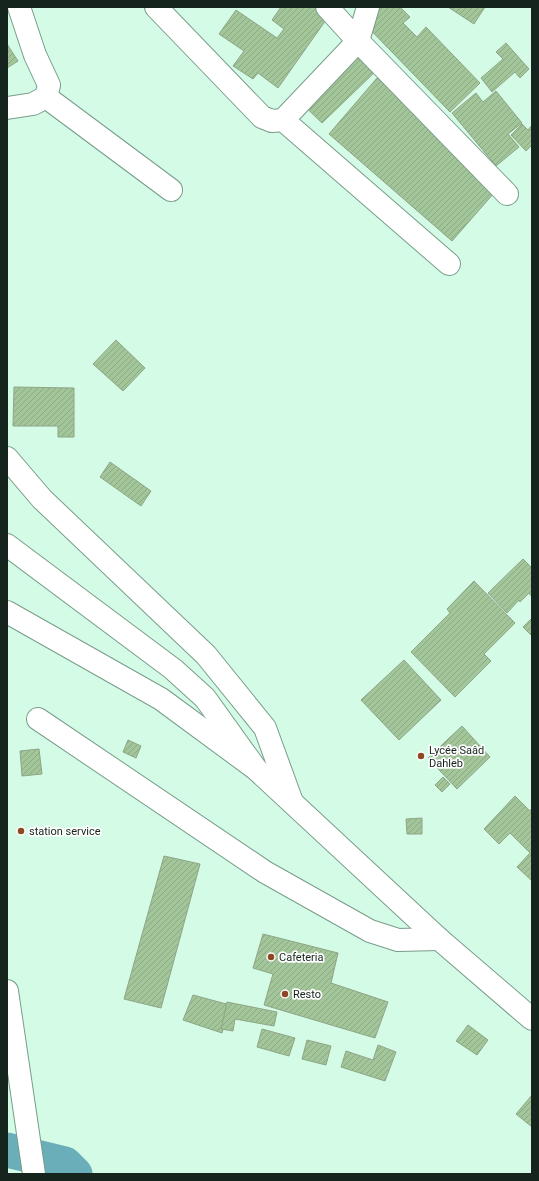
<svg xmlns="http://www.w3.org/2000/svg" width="539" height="1181" viewBox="0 0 539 1181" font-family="Roboto,sans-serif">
<defs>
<pattern id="building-hatch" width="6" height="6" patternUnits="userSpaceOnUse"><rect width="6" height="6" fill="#a2c599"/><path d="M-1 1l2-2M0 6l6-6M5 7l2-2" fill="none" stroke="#8ba983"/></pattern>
</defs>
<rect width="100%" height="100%" fill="#d4fbe6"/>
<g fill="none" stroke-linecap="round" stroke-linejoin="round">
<!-- river -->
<polyline stroke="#69aeb9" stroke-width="35" points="7,1150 65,1164 75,1174"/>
</g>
<!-- building -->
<g fill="url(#building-hatch)" stroke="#8ea588">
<polygon points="281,7 329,7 333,10 278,88 258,73 253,79 233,66 244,51 219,34 236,10 277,38 284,29 272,20"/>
<polygon points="372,7 400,7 410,17 403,23 417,37 426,27 480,83 450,112 360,19"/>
<polygon points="448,7 485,7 474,24"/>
<polygon points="506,43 529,69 520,78 515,72 492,92 481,78 503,59 496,52"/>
<polygon points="7,44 18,61 7,68"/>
<polygon points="351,44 377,70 322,123 295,97"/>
<polygon points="377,78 501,185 452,241 329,134"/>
<polygon points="496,91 522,123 508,134 519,147 496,166 452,113 476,93 483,102"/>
<polygon points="522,124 528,130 532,125 532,145 526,151 511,135"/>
<polygon points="116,340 145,368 123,391 93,364"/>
<polygon points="14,387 74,388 74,437 58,437 58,426 13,426"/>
<polygon points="110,462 151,491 141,506 100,477"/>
<polygon points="523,559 532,568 532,597 529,593 520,602 519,600 507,613 488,593"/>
<polygon points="474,581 515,623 484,654 491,661 455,697 411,652 450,613 447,609"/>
<polygon points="532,618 532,636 523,627"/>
<polygon points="404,660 441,700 399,740 361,700"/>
<polygon points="462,726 490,757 457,789 428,758"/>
<polygon points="128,740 141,746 136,758 123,752"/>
<polygon points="39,749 42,774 22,776 20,751"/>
<polygon points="443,777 450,784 442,792 435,785"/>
<polygon points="515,796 530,811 532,808 532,881 517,867 530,853 510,833 499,844 484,829"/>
<polygon points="422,818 422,834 407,834 406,819"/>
<polygon points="164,856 200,864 161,1008 124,999"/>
<polygon points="263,934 338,953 331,983 388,1002 375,1038 264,1005 273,974 253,968"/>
<polygon points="193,995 230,1005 222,1033 183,1020"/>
<polygon points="227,1002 277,1012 274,1026 235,1019 233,1031 221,1029"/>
<polygon points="468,1025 488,1040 477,1055 456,1041"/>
<polygon points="262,1029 295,1038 289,1056 257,1047"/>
<polygon points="307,1040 331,1046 326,1065 302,1059"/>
<polygon points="378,1045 396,1052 385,1081 341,1067 346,1051 373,1060"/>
<polygon points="532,1095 532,1127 516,1114"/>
</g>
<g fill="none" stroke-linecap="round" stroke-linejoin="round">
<defs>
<g id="minor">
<polyline points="156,7 262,117 272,121 283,120 358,41 368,7"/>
<polyline points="327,7 358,41 507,194"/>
<polyline points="46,97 171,190"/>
<polyline points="7,108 33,104 46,97 49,85 35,55 19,7"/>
<polyline points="283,120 449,264"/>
<polyline points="7,458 42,499 206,655 265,728 292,802"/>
<polyline points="38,719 265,872 370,931 398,940 439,939"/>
</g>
<polyline id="major" points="7,612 161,699 256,769 439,939 532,1019"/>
<g id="highway">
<polyline points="7,545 173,669 205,698 256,769"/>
<polyline points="7,991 34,1174"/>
</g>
</defs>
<!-- minor casing -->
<use href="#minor" stroke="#799d8b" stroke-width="24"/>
<!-- major casing -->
<use href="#major" stroke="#799d8b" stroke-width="24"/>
<!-- highway casing -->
<use href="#highway" stroke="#799d8b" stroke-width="24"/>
<!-- minor -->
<use href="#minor" stroke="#fff" stroke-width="22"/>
<!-- major -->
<use href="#major" stroke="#fff" stroke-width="22"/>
<!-- highway -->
<use href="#highway" stroke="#fff" stroke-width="22"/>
</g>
<!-- markers -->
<g fill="#8e4821" stroke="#fdfdfd" stroke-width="1.5">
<circle cx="421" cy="756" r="4"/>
<circle cx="21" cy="831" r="4"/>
<circle cx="271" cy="957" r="4"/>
<circle cx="285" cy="994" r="4"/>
</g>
<g text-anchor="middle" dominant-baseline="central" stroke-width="3.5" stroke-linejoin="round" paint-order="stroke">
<!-- poi labels -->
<g font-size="11" fill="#15241c" stroke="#fdfdfd" text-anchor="start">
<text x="429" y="750">Lycée Saâd<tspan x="429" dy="13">Dahleb</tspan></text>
<text x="29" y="831">station service</text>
<text x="279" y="957">Cafeteria</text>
<text x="293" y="994">Resto</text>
</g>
</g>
<!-- border -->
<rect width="539" height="1181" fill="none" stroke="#15241c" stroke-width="16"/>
</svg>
